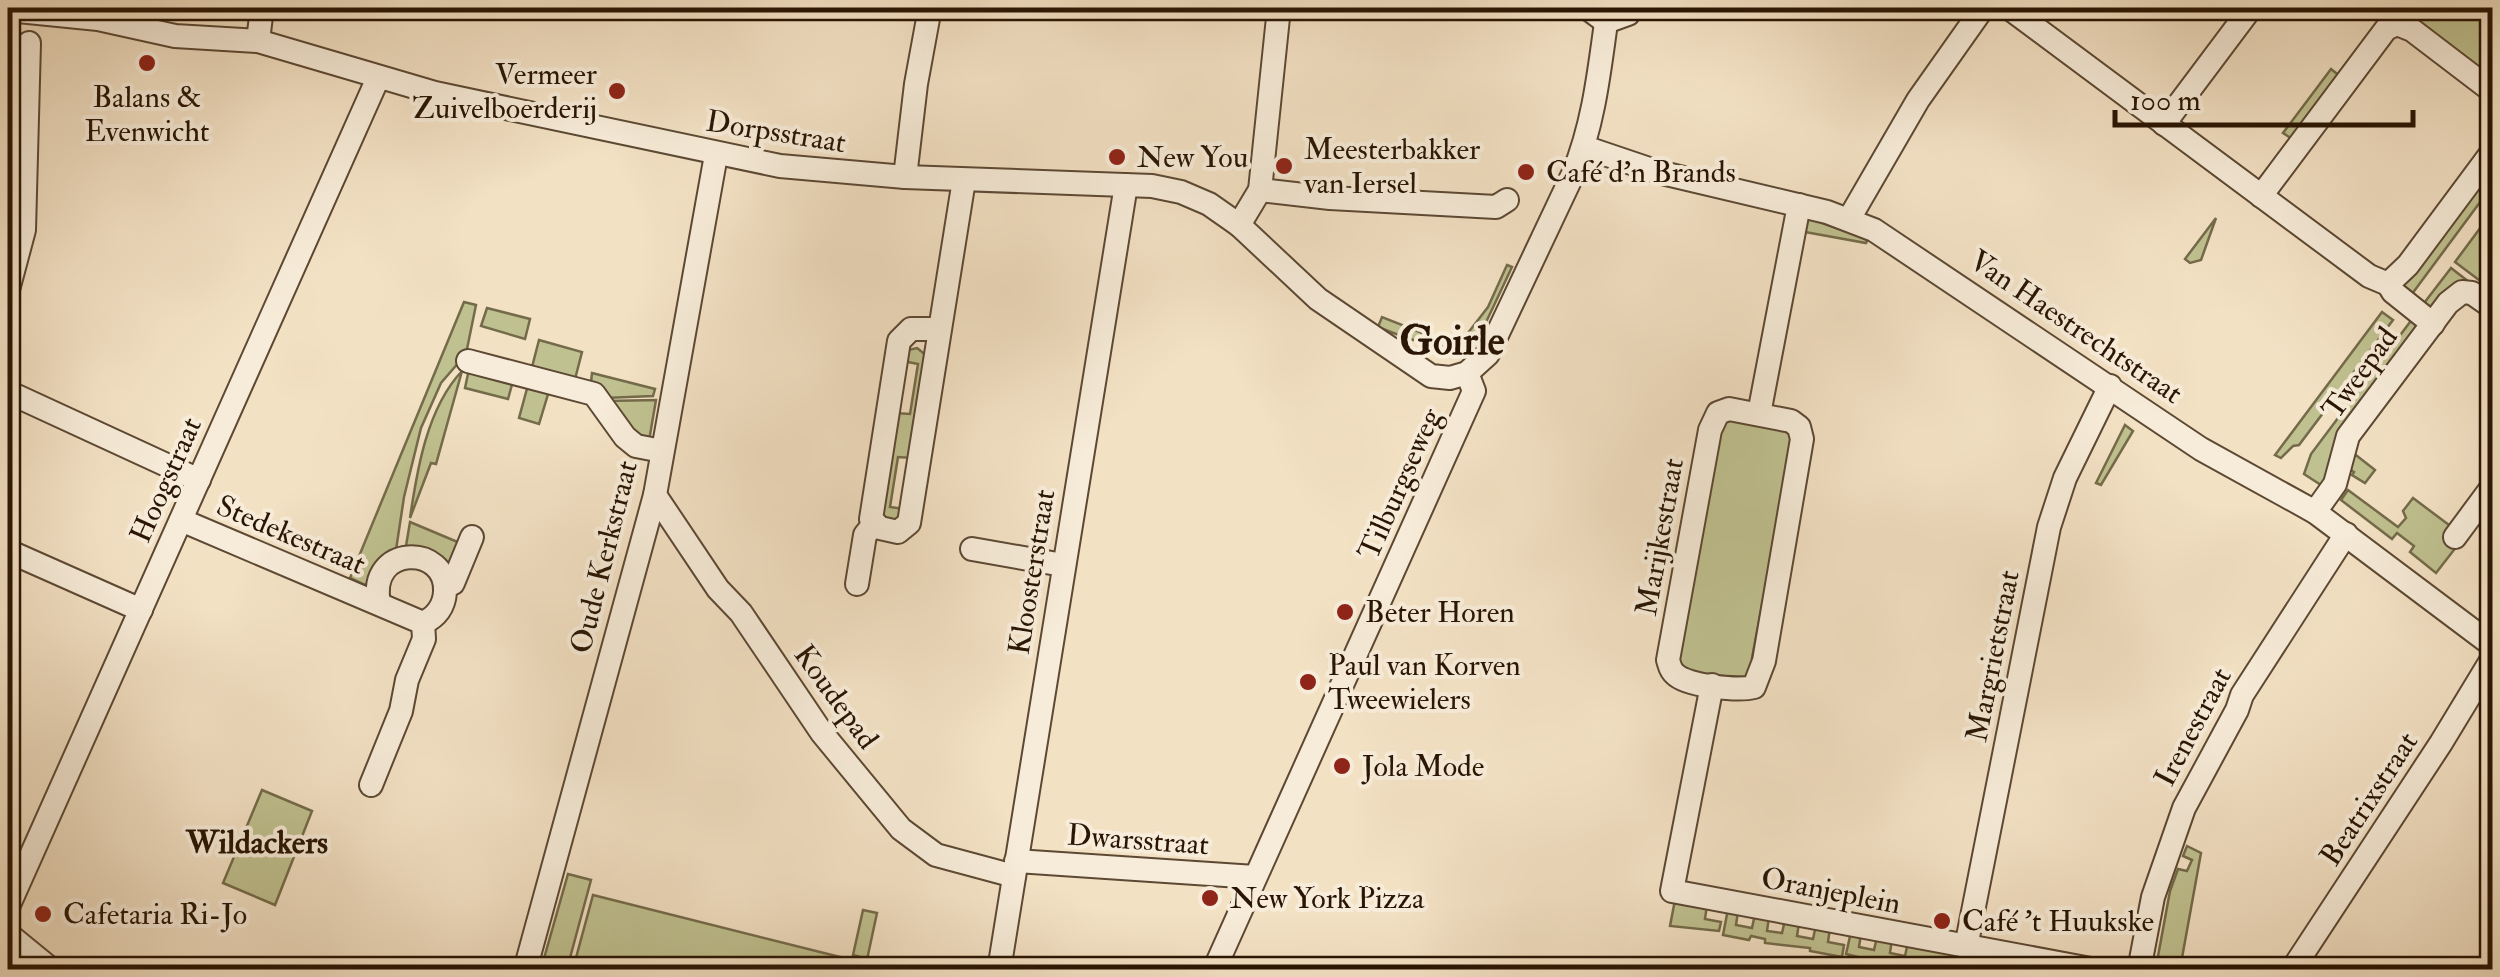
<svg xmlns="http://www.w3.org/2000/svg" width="2500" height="977" viewBox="0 0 2500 977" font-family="'IM FELL Double Pica',serif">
<rect width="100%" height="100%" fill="#f3e1c4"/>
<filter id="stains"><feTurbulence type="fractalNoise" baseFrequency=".002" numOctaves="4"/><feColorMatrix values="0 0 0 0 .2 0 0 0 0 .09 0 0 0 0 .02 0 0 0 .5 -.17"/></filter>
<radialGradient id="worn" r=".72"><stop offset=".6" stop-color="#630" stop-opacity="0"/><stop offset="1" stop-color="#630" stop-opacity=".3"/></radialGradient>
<!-- green -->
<g fill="#c0c190" stroke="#746b4a" stroke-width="2.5">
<polygon points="2393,8 2492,8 2492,83 2402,14"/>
<polygon points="2331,69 2341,77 2294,140 2283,133"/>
<polygon points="2492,163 2492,186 2409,298 2401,285"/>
<polygon points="2492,212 2492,271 2483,283 2455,262"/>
<polygon points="1808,218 1868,239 1866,243 1805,232"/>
<polygon points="2216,218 2201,260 2190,263 2185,259"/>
<path d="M1507 265 1512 267 1480 335C1455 360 1406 338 1378 327L1382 317 1440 340 1461 342 1488 307Z"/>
<polygon points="2451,268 2473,285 2434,311 2421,307"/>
<polygon points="464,302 476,305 466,354 441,383 421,428 404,497 396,550 365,585 350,578"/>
<polygon points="487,308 530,319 525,339 481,326"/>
<polygon points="2382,312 2393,320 2299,445 2293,446 2281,458 2275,455"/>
<polygon points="2413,318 2421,328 2335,444 2324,487 2304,474 2311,454"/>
<polygon points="539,340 582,352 574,383 531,371"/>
<polygon points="917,348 927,356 912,458 898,457 890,507 904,509 896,521 885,519 881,514 895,413 910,414 918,364 903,361 908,350"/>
<polygon points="469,369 513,381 508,399 465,388"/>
<path d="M462 371 436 464 431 463 410 518C417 470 427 408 462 371Z"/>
<polygon points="592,373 655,389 653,396 605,398 591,382"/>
<polygon points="528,385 549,391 539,424 519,418"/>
<polygon points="656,400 649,441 638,439 607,401"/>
<polygon points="1730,418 1784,427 1794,438 1752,658 1758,660 1747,680 1686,672 1675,655 1683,632 1717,453 1716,428"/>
<polygon points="2125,425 2133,431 2101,485 2096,483"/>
<polygon points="2352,452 2375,470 2365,483 2352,475 2354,472 2348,468"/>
<polygon points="2348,490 2398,527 2406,518 2403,511 2413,498 2453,528 2457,546 2436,573 2410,552 2414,546 2397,533 2392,539 2341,500"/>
<polygon points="410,522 460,543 449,570 405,552"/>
<polygon points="262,790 312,811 275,905 223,883"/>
<polygon points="2187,846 2201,853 2180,969 2156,967 2170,891 2178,869 2187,871 2192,860 2183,856"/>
<polygon points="568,874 591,880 567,969 541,969"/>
<polygon points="593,895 844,958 842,969 573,969"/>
<polygon points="1675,900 1707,905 1705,919 1721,922 1719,931 1670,926"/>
<polygon points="1728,909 1738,911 1736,925 1752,928 1755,914 1769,917 1767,931 1782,933 1785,920 1799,923 1797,936 1813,939 1816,925 1830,928 1828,942 1844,945 1842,957 1810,951 1810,948 1765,943 1765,939 1751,936 1749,940 1723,935"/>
<polygon points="863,910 877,913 865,969 858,967 860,957 853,955"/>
<polygon points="1851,932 1861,934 1859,947 1874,950 1877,937 1892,939 1890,953 1905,956 1908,942 1959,951 1956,966 1964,969 1905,969 1846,954"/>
</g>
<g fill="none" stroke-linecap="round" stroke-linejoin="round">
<defs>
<g id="minor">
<polyline points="1587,8 1606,22 1628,14 1629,8"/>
<polyline points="2009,8 2369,276 2388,284 2393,292 2433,324"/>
<path d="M8 10 98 19 175 36 258 41 435 93 780 166 905 177 1152 186 1181 192 1209 204 1239 225 1318 299 1431 376 1450 378 1467 373 1488 354 1573 174C1595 121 1600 64 1608 8"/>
<polyline points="258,41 262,8"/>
<polyline points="2164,124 2251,8"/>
<polyline points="1584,147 1658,172 1827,212 1874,230 2201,449 2315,512 2492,645"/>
<polyline points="905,177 916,84 930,8"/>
<polyline points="1260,190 1330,198 1496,207 1507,200"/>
<polyline points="2261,196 2386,29 2397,24 2412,30 2492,91"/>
<polyline points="1849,219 1918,100 1983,8"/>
<polyline points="1239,225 1260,190 1279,8"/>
<polyline points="2388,284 2408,265 2492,152"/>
<polyline points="8,290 24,230 29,43"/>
<polyline points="940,329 911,329 899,341 871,519 880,528 898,532 909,523 964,180"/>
<polyline points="468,361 594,394 625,437 636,446 662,451"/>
<polyline points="8,392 199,480"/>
<path d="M1729 409 1791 421 1799 427 1802 439 1764 661 1754 687C1739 691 1686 686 1675 674 1670 670 1670 666 1668 660L1710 430 1718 413Z"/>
<polyline points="1759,414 1799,205"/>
<polyline points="655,495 718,589 741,613 822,733 901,829 936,855 1014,876"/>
<polyline points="2315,512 2335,484 2348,436 2448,303 2462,292 2472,293 2492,307"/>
<polyline points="181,520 423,623 424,639 407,680 401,711 371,785"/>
<polyline points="2455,537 2492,487"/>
<polyline points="972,549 1063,565"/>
<polyline points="8,551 141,610"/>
<polyline points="445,583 453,583 472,537"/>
<polyline points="857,584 865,535 874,524"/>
<path d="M379 603C367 544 448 544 445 592 444 607 436 617 423 623"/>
<polyline points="1712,685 1672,891 2096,970"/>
<polyline points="1016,861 1255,877"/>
<polyline points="8,907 378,78"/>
<polyline points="8,934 52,970"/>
<polyline points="1966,947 2049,527 2065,478 2110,386"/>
<polyline points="525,970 655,495 716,155"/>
<polyline points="999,970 1126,185"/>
<polyline points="1214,970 1474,391 1467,373"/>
<polyline points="2139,970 2153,897 2184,808 2237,710 2242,695 2346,534"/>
<polyline points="2292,970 2441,743 2492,659"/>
</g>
</defs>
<!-- minor casing -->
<use href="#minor" stroke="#5c4833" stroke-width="26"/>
<!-- minor -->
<use href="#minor" stroke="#f7ecd9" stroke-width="22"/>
</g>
<!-- markers -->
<g fill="#8f2418" stroke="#f7ecd9" stroke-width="4">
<circle cx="147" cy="63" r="10"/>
<circle cx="617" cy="91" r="10"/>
<circle cx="1117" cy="157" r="10"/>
<circle cx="1284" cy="166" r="10"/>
<circle cx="1526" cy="172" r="10"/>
<circle cx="1345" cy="612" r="10"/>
<circle cx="1308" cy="682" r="10"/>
<circle cx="1342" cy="766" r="10"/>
<circle cx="1210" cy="898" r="10"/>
<circle cx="43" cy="914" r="10"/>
<circle cx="1942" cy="921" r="10"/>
</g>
<g text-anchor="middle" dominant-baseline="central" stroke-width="8" stroke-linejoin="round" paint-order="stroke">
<!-- poi labels -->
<g font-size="30" fill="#291503" stroke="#f7ecd9" text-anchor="start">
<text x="597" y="74" text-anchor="end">Vermeer<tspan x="597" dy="34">Zuivelboerderij</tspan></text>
<text x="147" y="97" text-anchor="middle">Balans &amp;<tspan x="147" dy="34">Evenwicht</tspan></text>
<text x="1304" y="149">Meesterbakker<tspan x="1304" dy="34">van Iersel</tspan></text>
<text x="1137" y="157">New You</text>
<text x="1546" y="172">Café d'n Brands</text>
<text x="1365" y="612">Beter Horen</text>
<text x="1328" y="665">Paul van Korven<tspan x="1328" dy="34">Tweewielers</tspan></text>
<text x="1362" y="766">Jola Mode</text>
<text x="1230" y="898">New York Pizza</text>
<text x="63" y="914">Cafetaria Ri-Jo</text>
<text x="1962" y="921">Café 't Huukske</text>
</g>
<!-- street labels -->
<g font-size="30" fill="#291503" stroke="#f7ecd9">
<text transform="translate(776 132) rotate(9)">Dorpsstraat</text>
<text transform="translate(2076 327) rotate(34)">Van Haestrechtstraat</text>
<text transform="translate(2360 373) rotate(-54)">Tweepad</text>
<text transform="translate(166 480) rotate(-66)">Hoogstraat</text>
<text transform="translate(1400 484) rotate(-66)">Tilburgseweg</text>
<text transform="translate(291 535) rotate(23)">Stedekestraat</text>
<text transform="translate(1660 537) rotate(-80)">Marijkestraat</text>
<text transform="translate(604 557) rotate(-76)">Oude Kerkstraat</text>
<text transform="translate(1032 572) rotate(-81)">Kloosterstraat</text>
<text transform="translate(1993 656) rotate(-79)">Margrietstraat</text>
<text transform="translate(836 697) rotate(54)">Koudepad</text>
<text transform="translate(2193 727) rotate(-62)">Irenestraat</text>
<text transform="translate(2369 799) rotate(-57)">Beatrixstraat</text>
<text transform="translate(1138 840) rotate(4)">Dwarsstraat</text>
<text transform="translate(1831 891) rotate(11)">Oranjeplein</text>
</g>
<!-- neighbourhood labels -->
<g font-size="32" font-weight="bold" fill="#291503" stroke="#f7ecd9">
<text x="257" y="843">Wildackers</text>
</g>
<!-- district labels -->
<g font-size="40" font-weight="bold" fill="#291503" stroke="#f7ecd9">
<text x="1452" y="341">Goirle</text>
</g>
</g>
<!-- margin -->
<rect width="2500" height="977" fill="none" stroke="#f3e1c4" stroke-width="40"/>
<rect x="10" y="10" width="2480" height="957" fill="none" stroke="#291503" stroke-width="5"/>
<rect x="20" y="20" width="2460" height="937" fill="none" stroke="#291503" stroke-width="2.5"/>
<!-- scale -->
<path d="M2115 110v15h298v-15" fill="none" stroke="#291503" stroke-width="5"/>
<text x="2130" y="110" font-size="30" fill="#291503" stroke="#f7ecd9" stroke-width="8" paint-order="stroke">100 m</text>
<rect width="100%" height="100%" filter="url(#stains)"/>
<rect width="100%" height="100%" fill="url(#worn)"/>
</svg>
